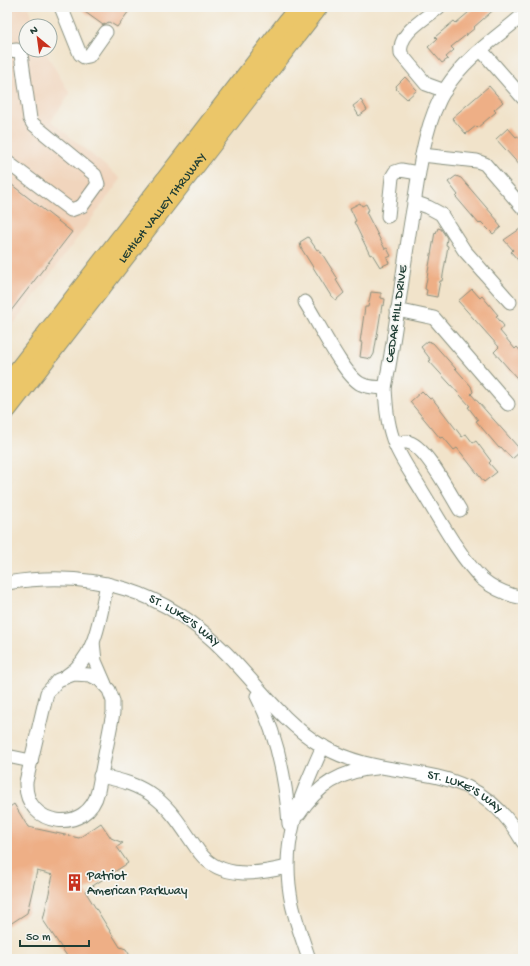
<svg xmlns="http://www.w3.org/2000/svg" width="530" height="966" viewBox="0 0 530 966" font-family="'Gochi Hand',sans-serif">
<rect width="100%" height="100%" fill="#f6f6f2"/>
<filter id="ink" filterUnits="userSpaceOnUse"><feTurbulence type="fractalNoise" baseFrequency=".025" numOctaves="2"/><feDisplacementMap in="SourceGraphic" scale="8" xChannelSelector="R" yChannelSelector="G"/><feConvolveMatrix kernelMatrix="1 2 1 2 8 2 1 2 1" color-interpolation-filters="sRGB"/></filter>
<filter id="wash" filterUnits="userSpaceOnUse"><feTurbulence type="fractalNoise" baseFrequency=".012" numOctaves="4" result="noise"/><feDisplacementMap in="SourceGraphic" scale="16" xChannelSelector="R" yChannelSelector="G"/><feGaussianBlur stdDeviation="0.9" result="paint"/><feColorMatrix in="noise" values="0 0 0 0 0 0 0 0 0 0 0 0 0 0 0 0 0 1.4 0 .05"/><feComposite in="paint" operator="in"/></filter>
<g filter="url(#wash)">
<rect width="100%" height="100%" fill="#f1e3ca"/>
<!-- built -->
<polygon fill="#f1d5bd" points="7,7 29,7 35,26 26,26 26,50 44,50 70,94 51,121 121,179 7,333"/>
<g id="blocks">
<!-- building -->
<g fill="#eeaf86">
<polygon points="78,7 132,7 117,27 109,22 103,25"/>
<polygon points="475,7 497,7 474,27 475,28 451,47 454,50 446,57 448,59 442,63 428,47 437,39 435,37 454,21 456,23"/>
<polygon points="405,77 417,90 407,99 396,89 397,88 396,86"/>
<polygon points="489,86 503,102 494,110 496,112 477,128 476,126 466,134 452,118"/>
<polygon points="361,100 367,110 359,116 353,106"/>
<polygon points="508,128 516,137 518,136 523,142 523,169 496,139"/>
<polygon points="456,176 461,178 498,221 497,222 501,227 493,234 481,222 479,224 456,197 458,195 448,182"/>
<polygon points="7,181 72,232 7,316"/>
<polygon points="360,203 362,206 366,204 369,210 366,212 385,249 387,248 391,256 387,258 389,263 380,267 372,254 370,255 354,222 356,221 350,208"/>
<polygon points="438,228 441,229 447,238 446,245 448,246 442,281 440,281 437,297 426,295 427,290 425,289 435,232 436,233"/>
<polygon points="520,229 523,233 523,266 511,252 513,250 504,240"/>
<polygon points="308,237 317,250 319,249 338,279 336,280 344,293 336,300 331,296 301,248 300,242"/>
<polygon points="472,289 480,298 482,296 498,315 496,316 504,326 500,331 515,349 517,347 523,354 523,385 494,352 499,347 458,301"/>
<polygon points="371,292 381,293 381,298 385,299 384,306 382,305 374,354 371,359 360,357 362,342 360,342 365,307 368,307"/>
<polygon points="428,341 433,343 471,386 473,392 471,394 518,447 520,452 512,459 501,447 499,448 476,421 478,420 468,407 470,406 429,361 431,360 421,347"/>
<polygon points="422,391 430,399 432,398 462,437 466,434 473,443 476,441 491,461 489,463 497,472 484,482 462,454 457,448 454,450 443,437 440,438 410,402"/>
<polygon points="14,804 28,827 79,838 101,823 111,838 123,843 117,847 128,863 85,891 120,947 126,949 132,959 69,959 43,920 53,875 37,871 27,913 7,926 7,809"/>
</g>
</g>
</g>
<g filter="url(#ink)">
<use href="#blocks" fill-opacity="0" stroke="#88907f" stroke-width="1"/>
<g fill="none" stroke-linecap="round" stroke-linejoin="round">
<defs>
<g id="minor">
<polyline points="61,7 80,54 84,57 89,56 106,32"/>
<path d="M439 7C425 19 397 33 401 54L426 84 445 91"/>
<path d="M523 15C497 37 465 58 446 88 425 122 420 165 414 204 403 265 397 327 385 388 386 405 387 422 393 439 399 457 412 474 422 491 438 517 461 559 482 579 494 589 508 595 523 598"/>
<polyline points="481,50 523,98"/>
<polyline points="7,51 17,50 21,54 30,119 33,124 95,175 98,184 82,206 71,210 7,162"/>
<polyline points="422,155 477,161 485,164 523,208"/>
<polyline points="414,202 428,207 441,214 464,250 510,302"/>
<polyline points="388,216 392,177 395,172 401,170 418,173"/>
<path d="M305 302C317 320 344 376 361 384 369 388 377 387 385 388"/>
<polyline points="397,310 434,318 508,404"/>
<path d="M395 444C399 444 404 441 407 442 425 444 450 494 460 510"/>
<path id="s1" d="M7 583C93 569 165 590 226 653 258 685 282 722 322 746 396 789 469 749 523 842"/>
<polyline points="93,642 95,661 105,684"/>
<path d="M74 674 90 675 100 680 109 690 113 701V713L98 791C88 835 24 828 26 782L47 693 58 680Z"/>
<path d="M66 676C97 658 100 615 107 584"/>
<path d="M257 696C277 735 286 780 289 824"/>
<polyline points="7,756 31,761"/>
<path d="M100 776C121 780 139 785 156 798 175 813 186 834 200 853 221 880 258 874 287 867"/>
<path d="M299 814C317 785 343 770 377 768"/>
<path d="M309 959C303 941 296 922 292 904 279 843 299 800 323 746"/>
</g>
<g id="highway">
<polyline points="7,385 299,7"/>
<path id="s2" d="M7 409 318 7"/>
</g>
</defs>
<!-- minor casing -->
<use href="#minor" stroke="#88907f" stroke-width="15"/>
<!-- highway casing -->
<use href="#highway" stroke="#88907f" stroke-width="21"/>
<!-- minor -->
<use href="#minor" stroke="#fff" stroke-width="13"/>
<!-- highway -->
<use href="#highway" stroke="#ebc669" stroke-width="19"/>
</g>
</g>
<!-- icons -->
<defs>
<symbol id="building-bare" viewBox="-9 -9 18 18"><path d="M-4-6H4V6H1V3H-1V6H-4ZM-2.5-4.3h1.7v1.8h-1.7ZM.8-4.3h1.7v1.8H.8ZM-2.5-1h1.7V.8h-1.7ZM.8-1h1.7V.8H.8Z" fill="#c8321e" stroke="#f6f6f2" stroke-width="2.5" paint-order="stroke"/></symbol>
</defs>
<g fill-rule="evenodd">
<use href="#building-bare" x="62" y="870" width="25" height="25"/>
</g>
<g text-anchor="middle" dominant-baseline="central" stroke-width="3.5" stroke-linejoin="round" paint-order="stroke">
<!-- street labels -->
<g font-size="13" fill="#1f3d34" stroke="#f6f6f2">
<text stroke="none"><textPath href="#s2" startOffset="254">LEHIGH VALLEY THRUWAY</textPath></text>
<text transform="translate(397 314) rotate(-82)">CEDAR HILL DRIVE</text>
<text stroke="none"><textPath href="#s1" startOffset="187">ST. LUKE'S WAY</textPath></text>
<text stroke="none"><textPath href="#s1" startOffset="526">ST. LUKE'S WAY</textPath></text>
</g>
<!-- poi labels -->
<g font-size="13" fill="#1f3d34" stroke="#f6f6f2" text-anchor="start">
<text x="87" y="876">Patriot<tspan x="87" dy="15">American Parkway</tspan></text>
</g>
</g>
<!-- margin -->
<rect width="530" height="966" fill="none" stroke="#f6f6f2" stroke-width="24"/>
<!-- north arrow -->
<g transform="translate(38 38) rotate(331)"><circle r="19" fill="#f6f6f2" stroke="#a0aca6"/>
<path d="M0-3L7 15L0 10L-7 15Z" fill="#c8321e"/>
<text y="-6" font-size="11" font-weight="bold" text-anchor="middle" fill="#1f3d34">N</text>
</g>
<!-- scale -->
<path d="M20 940v6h69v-6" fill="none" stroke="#1f3d34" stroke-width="2"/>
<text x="26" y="940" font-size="12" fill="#1f3d34" stroke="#f6f6f2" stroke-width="3" paint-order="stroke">50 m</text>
</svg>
